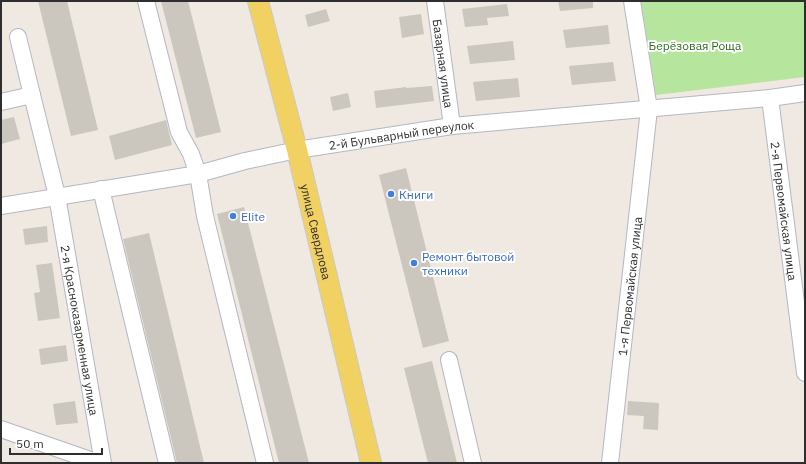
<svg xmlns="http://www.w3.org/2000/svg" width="806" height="464" viewBox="0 0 806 464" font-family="'IBM Plex Sans',sans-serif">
<rect width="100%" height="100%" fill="#efe9e1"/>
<!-- park -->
<polygon fill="#b6e59e" points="641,1 805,1 805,77 656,95"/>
<!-- building -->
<g fill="#cbc7bf">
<polygon points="38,1 67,1 98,130 71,136"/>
<polygon points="161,1 188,1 221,132 196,138"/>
<polygon points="558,1 593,1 593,8 560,11"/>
<polygon points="507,4 509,16 487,18 488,25 465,27 462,9"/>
<polygon points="326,9 330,21 308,27 305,15"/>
<polygon points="421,14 424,34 402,38 399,17"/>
<polygon points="608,25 610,44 566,48 563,30"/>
<polygon points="513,41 515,60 470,64 467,46"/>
<polygon points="613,62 616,81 572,85 569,66"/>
<polygon points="518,78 520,97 476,101 473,82"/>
<polygon points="432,86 434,101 376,108 374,91 406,87 406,88"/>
<polygon points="348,93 351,107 333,111 330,97"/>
<polygon points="14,117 20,139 1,144 1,120"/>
<polygon points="166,120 172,145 115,160 109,136"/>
<polygon points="406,168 449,341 423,348 379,175"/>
<polygon points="244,207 309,463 279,463 217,214"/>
<polygon points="47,226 48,242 25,245 23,229"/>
<polygon points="149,233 204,463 177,463 123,239"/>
<polygon points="52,263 60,318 38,321 34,293 40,292 36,265"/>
<polygon points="66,345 68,361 41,365 39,349"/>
<polygon points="432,361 457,463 428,463 404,368"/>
<polygon points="75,401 78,423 56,425 53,404"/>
<polygon points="628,401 659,403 658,430 643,429 644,416 627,415"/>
</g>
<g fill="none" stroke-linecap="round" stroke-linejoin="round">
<defs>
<g id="minor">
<polyline points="146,1 179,132 191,154 198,174 205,216 265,463"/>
<path id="s1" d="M435 1 452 126"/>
<polyline points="18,37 32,95"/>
<path id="s2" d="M770 98 805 373"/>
<path id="s3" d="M1 102 32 95 57 196 103 463"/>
<polyline points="101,189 167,463"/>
<path id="s4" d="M1 206 198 174 245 161 297 150 452 126 770 98 805 93"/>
<polyline points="449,360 473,463"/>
<polyline points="1,429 99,463"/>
<path id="s5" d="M610 463 649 109 632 1"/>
</g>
<g id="major">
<path id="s6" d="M258 1 297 150 371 463"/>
</g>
</defs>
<!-- minor casing -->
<use href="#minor" stroke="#b4b7c1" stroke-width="18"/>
<!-- major casing -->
<use href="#major" stroke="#c9c9c9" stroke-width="22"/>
<!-- minor -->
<use href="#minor" stroke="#fff" stroke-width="16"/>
<!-- major -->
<use href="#major" stroke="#f2d163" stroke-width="20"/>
</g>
<!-- markers -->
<g fill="#3f7fe0" stroke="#fff" stroke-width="1.5">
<circle cx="391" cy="194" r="4"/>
<circle cx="233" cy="216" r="4"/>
<circle cx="414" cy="263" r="4"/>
</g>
<g text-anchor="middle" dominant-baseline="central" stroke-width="4" stroke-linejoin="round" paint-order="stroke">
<!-- park labels -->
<g font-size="12" fill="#2c6e1b" stroke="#fff">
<text x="695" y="45">Берёзовая Роща</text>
</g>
<!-- street labels -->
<g font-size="12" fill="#2e2e2e" stroke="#fff">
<text stroke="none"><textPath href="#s1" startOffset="63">Базарная улица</textPath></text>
<text stroke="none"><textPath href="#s4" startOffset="407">2-й Бульварный переулок</textPath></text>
<text stroke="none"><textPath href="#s2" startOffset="114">2-я Первомайская улица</textPath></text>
<text stroke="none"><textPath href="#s6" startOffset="238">улица Свердлова</textPath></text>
<text stroke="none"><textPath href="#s5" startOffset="178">1-я Первомайская улица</textPath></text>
<text stroke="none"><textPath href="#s3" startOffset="272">2-я Красноказарменная улица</textPath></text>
</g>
<!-- shop labels -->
<g font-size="12" fill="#366cbe" stroke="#fff" text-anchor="start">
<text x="399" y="194">Книги</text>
<text x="241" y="216">Elite</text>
<text x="422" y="256">Ремонт бытовой<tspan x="422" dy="14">техники</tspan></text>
</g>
</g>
<!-- border -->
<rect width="806" height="464" fill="none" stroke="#2e2e2e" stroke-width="4"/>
<!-- scale -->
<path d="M10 448v6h92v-6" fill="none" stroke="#2e2e2e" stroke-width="2"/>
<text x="16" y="448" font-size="12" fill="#2e2e2e" stroke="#ffffff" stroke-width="3" paint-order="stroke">50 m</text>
</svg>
